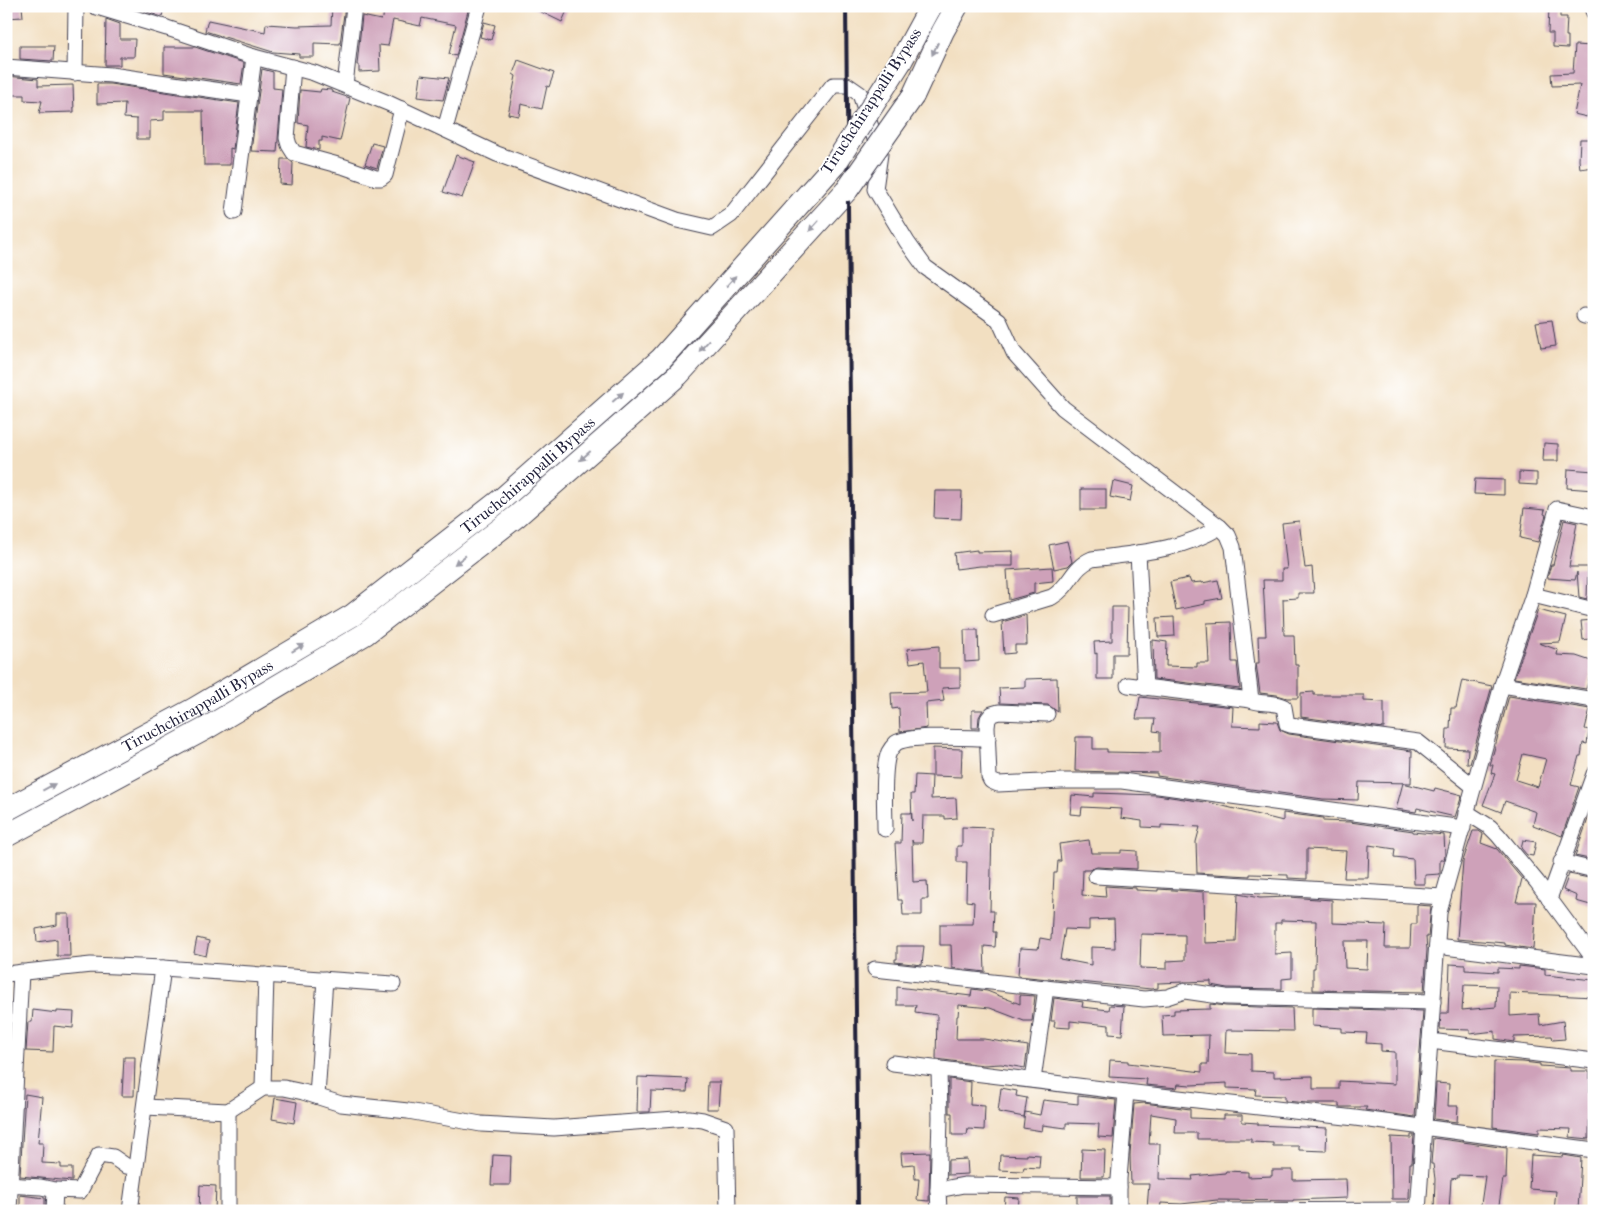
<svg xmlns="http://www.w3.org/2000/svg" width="1600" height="1217" viewBox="0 0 1600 1217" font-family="'IM FELL French Canon',serif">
<rect width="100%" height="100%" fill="#fff"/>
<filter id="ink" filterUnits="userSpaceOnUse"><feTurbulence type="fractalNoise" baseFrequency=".02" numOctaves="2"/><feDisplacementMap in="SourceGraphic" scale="10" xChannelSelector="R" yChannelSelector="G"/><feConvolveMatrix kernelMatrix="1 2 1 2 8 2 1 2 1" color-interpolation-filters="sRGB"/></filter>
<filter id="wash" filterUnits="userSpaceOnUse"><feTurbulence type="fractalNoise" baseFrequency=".0096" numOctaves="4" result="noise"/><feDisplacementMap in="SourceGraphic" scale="20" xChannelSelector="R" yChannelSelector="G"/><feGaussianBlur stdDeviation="1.12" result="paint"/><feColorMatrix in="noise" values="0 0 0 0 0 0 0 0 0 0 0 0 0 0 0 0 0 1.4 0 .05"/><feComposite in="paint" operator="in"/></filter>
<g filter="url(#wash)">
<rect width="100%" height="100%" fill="#f2dfc1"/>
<g id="blocks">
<!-- building -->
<g fill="#cea1b9" fill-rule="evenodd">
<polygon points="6,6 22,6 23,17 6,18"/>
<polygon points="129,6 164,6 162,17"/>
<polygon points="332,6 345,6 340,44 314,43 314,57 299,57 299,54 273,52 205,31 208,20 265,32 266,24 297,26 331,25"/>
<polygon points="384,6 469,7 456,56 449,54 456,25 422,18 420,26 393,20 388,46 379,45 380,71 359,72 359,65 357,65 362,16 381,20 383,18"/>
<polygon points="529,6 569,6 562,22"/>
<polygon points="1549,6 1560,6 1560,17 1567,17 1566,36 1568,36 1568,48 1553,47 1553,33 1548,33"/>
<polygon points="106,19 120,24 120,39 135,39 134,57 120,57 120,65 105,65"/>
<polygon points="484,22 495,25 491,40 480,37"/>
<polygon points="1575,45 1592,46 1591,64 1594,64 1594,110 1589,109 1587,117 1574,114 1580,85 1552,86 1551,74 1573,73"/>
<polygon points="20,46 54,46 53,61 20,59"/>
<polygon points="164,47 195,47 244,63 241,84 164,73"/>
<polygon points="518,60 554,73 549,87 547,86 542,109 521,104 519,116 508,114 516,76 513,74"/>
<polygon points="262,69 273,72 273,88 282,89 277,152 251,151"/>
<polygon points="421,75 449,78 443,100 418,97"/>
<polygon points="6,76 38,79 38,86 73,85 74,112 39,113 42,101 24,100 24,95 6,95"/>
<polygon points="97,84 110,84 239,103 233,149 230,148 230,165 204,165 203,111 164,111 164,120 150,121 150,139 137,139 137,119 124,118 125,103 97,104"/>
<polygon points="321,89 331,90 332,92 350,98 340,141 322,137 322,141 319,141 319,150 306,147 308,125 298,123 300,90 320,92"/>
<polygon points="1580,139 1592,139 1594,167 1580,169 1579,160"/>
<polygon points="372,143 383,146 377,168 365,164"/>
<polygon points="456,155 475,162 462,198 443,192"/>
<polygon points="281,159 288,159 293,163 292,185 280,184"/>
<polygon points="1552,320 1556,346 1541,348 1536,322"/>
<polygon points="1544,443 1558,444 1558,461 1543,461"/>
<polygon points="1568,469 1594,471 1594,490 1567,488"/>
<polygon points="1519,472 1537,473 1537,485 1519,484"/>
<polygon points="1475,479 1504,480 1504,495 1474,494"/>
<polygon points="1113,481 1133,486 1130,501 1110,497"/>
<rect x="1081" y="489" width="25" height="21"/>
<polygon points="935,491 962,491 961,519 934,518"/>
<polygon points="1524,508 1545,510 1544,514 1546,515 1538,542 1520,538"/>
<polygon points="1564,520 1577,523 1569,567 1588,567 1587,599 1579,597 1577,572 1575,580 1547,578 1551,565 1553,565"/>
<polygon points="1299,521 1305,568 1312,567 1314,593 1298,593 1298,598 1283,599 1284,635 1294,635 1295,665 1298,665 1298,698 1287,698 1277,695 1260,693 1256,663 1259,663 1258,636 1266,636 1263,580 1282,580 1282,569 1287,569 1282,523"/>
<polygon points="1067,541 1072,562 1068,566 1054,569 1049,545"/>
<polygon points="977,550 977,552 1013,551 1013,566 980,566 956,569 954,553"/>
<polygon points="1052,567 1053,581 1034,583 1034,593 1009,600 1007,570"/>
<polygon points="1189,578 1191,583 1202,582 1202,583 1218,580 1222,598 1205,601 1205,604 1176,610 1170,582"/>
<polygon points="1112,607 1128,607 1127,654 1113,654 1113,679 1097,679 1097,653 1095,654 1094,642 1112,641"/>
<polygon points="1538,610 1566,617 1560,642 1539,643 1558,650 1557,655 1576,656 1594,662 1586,689 1514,678"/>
<polygon points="1026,615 1027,645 1015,645 1015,653 1004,654 1002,622"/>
<polygon points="1174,617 1175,636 1158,637 1157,618"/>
<polygon points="1594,620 1594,638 1583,640 1581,621"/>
<polygon points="1231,622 1232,662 1237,662 1240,689 1154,679 1153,640 1167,642 1166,666 1197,667 1197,663 1209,663 1207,623"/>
<polygon points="964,630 978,630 979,661 965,662"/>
<polygon points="939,646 939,668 960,668 960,687 942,688 944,701 926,703 927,728 900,732 899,708 892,709 891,693 927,692 924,661 910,663 907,649"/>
<polygon points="1057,678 1058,712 1048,705 1000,703 999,688 1025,687 1025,679"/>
<polygon points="1462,680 1492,686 1470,764 1467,764 1468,749 1446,748 1447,729 1450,729 1451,708 1456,708"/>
<polygon points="1314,692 1314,695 1364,695 1364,701 1384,702 1384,728 1301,717 1301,693"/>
<path d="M1509 696 1590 709 1585 729 1589 730 1587 744 1583 743 1581 756H1579L1571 785 1579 787 1562 836 1533 825 1536 812 1505 801 1501 812 1483 805 1495 774 1491 773 1493 765H1490ZM1523 754 1546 759 1538 787 1516 780Z"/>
<polygon points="1140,697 1233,707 1232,726 1260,727 1260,721 1277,722 1280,730 1289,734 1412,751 1411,783 1359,782 1358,800 1323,799 1157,776 1157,773 1075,771 1076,737 1093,737 1093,749 1107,749 1107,752 1160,753 1160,732 1153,731 1155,719 1136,719"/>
<polygon points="972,710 983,710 979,717 978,728 972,728"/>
<polygon points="933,748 962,749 961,777 933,776"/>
<polygon points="915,775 932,776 931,799 956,798 957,818 945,819 945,816 923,816 922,843 913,843 912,840 913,882 927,881 928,899 922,899 922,915 903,915 902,900 898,900 895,843 901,843 902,813 911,813 912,821 911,794 914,794"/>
<polygon points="1403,783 1434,791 1435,788 1462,795 1455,817 1417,808 1416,812 1396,809"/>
<polygon points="1094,793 1157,795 1211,803 1283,821 1283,813 1323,818 1323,821 1350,822 1413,831 1413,832 1444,835 1445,855 1444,860 1440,860 1440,874 1425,875 1425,884 1414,884 1413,859 1394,857 1395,849 1369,845 1368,878 1344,878 1346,851 1307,849 1307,879 1288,878 1288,875 1250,874 1250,876 1197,873 1196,842 1200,827 1161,825 1161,828 1142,827 1142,821 1121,818 1122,809 1082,807 1081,815 1070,814 1072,795 1094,797"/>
<polygon points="1594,802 1594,860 1575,856"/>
<polygon points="962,827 992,828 990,911 994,911 993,932 996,932 995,947 984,946 985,972 952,968 951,945 940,945 940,924 973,924 974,902 966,901 967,862 957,862 957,846 962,846"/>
<polygon points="1473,831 1479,831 1483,834 1481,843 1497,849 1522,879 1516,902 1536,902 1533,949 1505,945 1505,943 1457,939 1463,861"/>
<path d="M1089 840 1091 853H1121V850L1137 851V869L1097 867 1089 870H1083L1082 895 1106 897 1105 886 1136 888V890L1158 891V889L1204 892 1205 943 1236 942 1238 894 1260 898 1288 897 1332 900V923L1386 925 1385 948H1410L1411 924H1417V905L1431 906 1428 937H1426L1427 950 1424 992 1313 990V968H1315L1316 921 1281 920V923H1275V954L1292 953V978L1282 979V989L1227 988 1211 985V981L1158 983V988L1151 989 1018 976 1020 948 1038 949 1040 938 1051 940 1054 873H1057L1058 861H1061L1059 844ZM1114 919 1115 948 1091 947V965L1060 959 1065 929 1089 930V920ZM1141 934 1185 935V960L1167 961V969L1140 968ZM1344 941H1368L1367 969 1345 968Z"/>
<polygon points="1523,840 1536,842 1533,856 1527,855 1521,848"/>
<polygon points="1569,874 1594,879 1594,906 1576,901 1577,896 1563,890"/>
<polygon points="57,914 69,914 70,956 57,956 57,939 37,942 36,929 57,925"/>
<polygon points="197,938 209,941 206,956 194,953"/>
<polygon points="897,946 924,946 922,965 895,962 895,959 897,959"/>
<path d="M1450 964 1465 965V970L1498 972V968L1519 969V966L1545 969V975L1594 980V997L1510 993V1016L1539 1014 1540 1025 1563 1021 1565 1039 1553 1040 1552 1036 1514 1037V1042L1495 1039V1031L1470 1034V1030L1440 1029 1441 1013H1448ZM1464 985 1497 986 1496 1007 1462 1010Z"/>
<polygon points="897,987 971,996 972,989 987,991 1020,1004 1020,995 1035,996 1032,1021 1024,1021 990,1008 959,1005 958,1016 957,1016 956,1039 984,1039 1028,1046 1025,1068 1001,1064 983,1065 936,1059 937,1015 915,1012 916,1005 897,1005"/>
<polygon points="1054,998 1083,1002 1082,1007 1109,1010 1110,1005 1124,1006 1122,1035 1109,1034 1109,1025 1070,1021 1070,1028 1054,1027 1055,1021 1051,1021"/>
<polygon points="1210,1004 1226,1006 1292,1008 1293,1031 1228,1030 1226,1031 1225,1053 1251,1054 1251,1071 1274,1072 1274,1077 1313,1076 1313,1089 1339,1089 1339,1081 1395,1084 1395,1052 1381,1051 1381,1044 1366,1043 1367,1033 1342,1032 1342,1028 1312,1026 1312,1008 1423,1011 1415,1117 1365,1110 1367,1107 1339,1107 1339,1103 1307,1103 1285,1101 1285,1096 1255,1095 1256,1089 1227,1088 1227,1083 1191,1085 1178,1084 1177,1088 1146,1085 1147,1079 1109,1077 1110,1060 1128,1061 1128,1063 1202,1072 1202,1064 1208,1064 1209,1035 1163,1036 1162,1015 1174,1014 1174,1010 1210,1009"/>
<polygon points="33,1010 57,1013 57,1011 74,1012 73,1028 54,1026 53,1052 26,1051 28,1022 32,1022"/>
<polygon points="124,1057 135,1057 134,1096 122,1096"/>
<polygon points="1494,1061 1523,1062 1540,1064 1540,1066 1570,1068 1570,1071 1590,1071 1589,1139 1570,1137 1571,1129 1539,1128 1539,1133 1493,1127"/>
<polygon points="638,1077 688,1079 687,1092 651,1091 650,1112 637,1112"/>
<polygon points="949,1079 971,1082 970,1105 985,1106 984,1130 968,1129 967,1135 952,1135 952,1113 949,1113"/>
<polygon points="708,1082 720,1082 718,1109 707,1109"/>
<polygon points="1436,1083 1449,1084 1448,1106 1458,1106 1457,1122 1434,1119"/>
<polygon points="1001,1088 1017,1091 1016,1096 1027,1098 1024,1117 998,1112"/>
<polygon points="25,1094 42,1097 38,1143 43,1143 42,1163 61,1164 61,1168 72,1168 72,1181 20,1176"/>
<polygon points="1078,1096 1116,1100 1113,1138 1098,1137 1099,1124 1066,1123 1066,1128 1043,1125 1042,1131 1023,1128 1025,1112 1040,1115 1043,1100 1078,1104"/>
<polygon points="275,1098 297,1102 294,1123 272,1119"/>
<polygon points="1144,1103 1190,1109 1190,1118 1224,1119 1224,1115 1242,1115 1242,1122 1258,1123 1258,1125 1327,1128 1326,1151 1299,1150 1299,1146 1273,1146 1273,1143 1251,1142 1251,1139 1197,1139 1197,1133 1175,1133 1176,1118 1151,1114 1149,1144 1160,1144 1159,1179 1193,1180 1192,1176 1225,1173 1226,1171 1248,1172 1248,1177 1272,1176 1272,1170 1293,1170 1293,1180 1346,1179 1347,1198 1293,1200 1293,1201 1217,1200 1181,1204 1161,1203 1160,1209 1147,1208 1149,1184 1131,1184 1130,1155 1134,1104"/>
<polygon points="1411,1135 1414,1135 1412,1163 1410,1163 1409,1199 1392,1199 1391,1137 1411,1138"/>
<polygon points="1433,1138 1507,1148 1506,1179 1503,1179 1498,1211 1480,1211 1485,1176 1458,1175 1458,1178 1451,1179 1449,1211 1434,1211 1435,1179 1433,1164 1431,1164"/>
<polygon points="1082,1149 1105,1150 1104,1177 1081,1177"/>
<polygon points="930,1152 929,1201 917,1200 919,1179 915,1179 914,1164 902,1165 901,1153"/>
<polygon points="1027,1154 1040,1155 1039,1168 1024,1167 1023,1171 999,1170 1000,1155 1027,1156"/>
<polygon points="493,1155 511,1156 510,1185 491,1185"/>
<polygon points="1531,1155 1563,1157 1563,1155 1581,1158 1578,1211 1554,1211 1556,1191 1529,1189"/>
<polygon points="967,1159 968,1174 948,1175 948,1160"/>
<polygon points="200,1185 216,1186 215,1211 199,1211"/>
<polygon points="20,1195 45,1198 45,1211 20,1211"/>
<rect x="1077" y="1196" width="33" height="15"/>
<polygon points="1005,1197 1019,1198 1018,1211 1004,1211"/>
</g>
</g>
</g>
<g filter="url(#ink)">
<use href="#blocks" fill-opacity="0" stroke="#413e4f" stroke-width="1"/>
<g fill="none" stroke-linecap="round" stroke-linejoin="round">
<defs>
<g id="minor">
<path d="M94 6 167 28 254 57 314 73 388 103 497 154 677 220 712 228 731 215 833 85H847L860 94 880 154 875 189 907 242 925 267 999 320 1014 353 1063 408 1220 527 1228 535 1233 547 1251 700C1261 705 1274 701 1284 707L1287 724 1290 725 1418 742 1473 786"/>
<polyline points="1591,6 1594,13"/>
<polyline points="6,67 111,75 249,95"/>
<polyline points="293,67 287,138 289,145 294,153 345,167 376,178 381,178 385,175 402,109"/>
<polyline points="75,73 76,6"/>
<polyline points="345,85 354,6"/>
<polyline points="445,129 479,6"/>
<polyline points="234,212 254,57"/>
<polyline points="1584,316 1594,318"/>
<polyline points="1138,553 1145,688"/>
<polyline points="1533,595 1594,610"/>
<path d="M993 615 1052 597C1072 585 1071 568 1092 559 1138 553 1180 551 1220 527"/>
<polyline points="1128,685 1251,700"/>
<polyline points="1502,685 1594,700"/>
<polyline points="1047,714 999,712 992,714 988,719 987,727 989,777 991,781 998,784 1062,781 1122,781 1463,828"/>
<polyline points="1466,812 1490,827 1498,835 1537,882 1594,959"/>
<path d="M885 829C885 811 882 768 889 752 890 750 894 745 896 743 911 734 969 738 988 738"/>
<polyline points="1561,862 1594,870"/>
<polyline points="1096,876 1443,897"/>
<polyline points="1549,899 1594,774"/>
<polyline points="1437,946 1594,966"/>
<polyline points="163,968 393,984"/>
<polyline points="875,969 1144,999 1167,997 1185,991 1226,997 1433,1002"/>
<polyline points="6,974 91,965 163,968 130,1211"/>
<polyline points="1430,1041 1594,1061"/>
<polyline points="893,1063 1126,1092 1355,1118 1594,1150"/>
<polyline points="939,1069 940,1117 938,1190 939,1211"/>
<polyline points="1033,1080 1046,988"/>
<polyline points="263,1088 266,975"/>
<polyline points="317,1096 325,979"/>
<polyline points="145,1107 228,1111 263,1088 284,1088 303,1092 341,1104 408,1111 481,1124 554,1128 689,1118 703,1120 726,1128 728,1211"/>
<polyline points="228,1111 228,1211"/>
<polyline points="6,1185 41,1187 55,1190 54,1211"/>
<polyline points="55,1190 80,1191 99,1155 113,1157 126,1166 136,1168"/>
<polyline points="938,1190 964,1185 1119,1187"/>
<polyline points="9,1211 21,972"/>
<polyline points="1119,1211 1119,1179 1126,1092"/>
<polyline points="1215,1211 1418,1210"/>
<polyline points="1418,1211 1439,913 1443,897 1502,685 1533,595 1557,509 1594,517"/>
</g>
<g id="highway">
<polyline points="901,61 931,6"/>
<polyline points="913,96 943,31 957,6"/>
<path id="s1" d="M6 810 194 709 353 615 502 499 661 359 835 164"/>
<polyline points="6,836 205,729 365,634 517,516 678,375 847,190"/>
</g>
</defs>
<!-- minor casing -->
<use href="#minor" stroke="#413e4f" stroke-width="17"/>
<!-- highway casing -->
<use href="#highway" stroke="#413e4f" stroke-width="24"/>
<!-- minor -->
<use href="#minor" stroke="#fff" stroke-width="15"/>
<!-- highway -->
<use href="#highway" stroke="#fff" stroke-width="22"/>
<!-- rail -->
<polyline stroke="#22223b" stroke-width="4" points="846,6 858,1211"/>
<defs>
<g id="highway-bridge">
<polyline points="835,164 901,61"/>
<polyline points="847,190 913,96"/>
</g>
</defs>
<!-- highway-bridge casing -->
<use href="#highway-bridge" stroke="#413e4f" stroke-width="24" stroke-linecap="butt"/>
<!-- highway-bridge -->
<use href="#highway-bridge" stroke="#fff" stroke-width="22"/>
</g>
<!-- one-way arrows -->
<defs><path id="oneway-solid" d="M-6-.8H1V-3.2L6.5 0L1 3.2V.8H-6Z" transform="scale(1.25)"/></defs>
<g fill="#9c9ca7">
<use href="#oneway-solid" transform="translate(935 49) rotate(115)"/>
<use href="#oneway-solid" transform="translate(814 226) rotate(132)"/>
<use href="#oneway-solid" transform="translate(731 281) rotate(-48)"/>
<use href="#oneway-solid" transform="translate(704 346) rotate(132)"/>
<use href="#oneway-solid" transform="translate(618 397) rotate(-41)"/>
<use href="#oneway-solid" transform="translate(585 456) rotate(139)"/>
<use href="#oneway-solid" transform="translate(460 560) rotate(142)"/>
<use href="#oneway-solid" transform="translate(298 648) rotate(-31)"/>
<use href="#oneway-solid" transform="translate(49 787) rotate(-28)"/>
</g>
</g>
<g text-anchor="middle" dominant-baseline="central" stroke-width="4" stroke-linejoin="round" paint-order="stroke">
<!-- street labels -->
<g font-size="16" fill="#22223b" stroke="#fff">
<text transform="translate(871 101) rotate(-57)">Tiruchchirappalli Bypass</text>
<text stroke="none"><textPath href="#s1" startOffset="622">Tiruchchirappalli Bypass</textPath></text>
<text stroke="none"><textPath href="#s1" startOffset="218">Tiruchchirappalli Bypass</textPath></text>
</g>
</g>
<!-- margin -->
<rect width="1600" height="1217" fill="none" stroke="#fff" stroke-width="25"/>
</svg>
